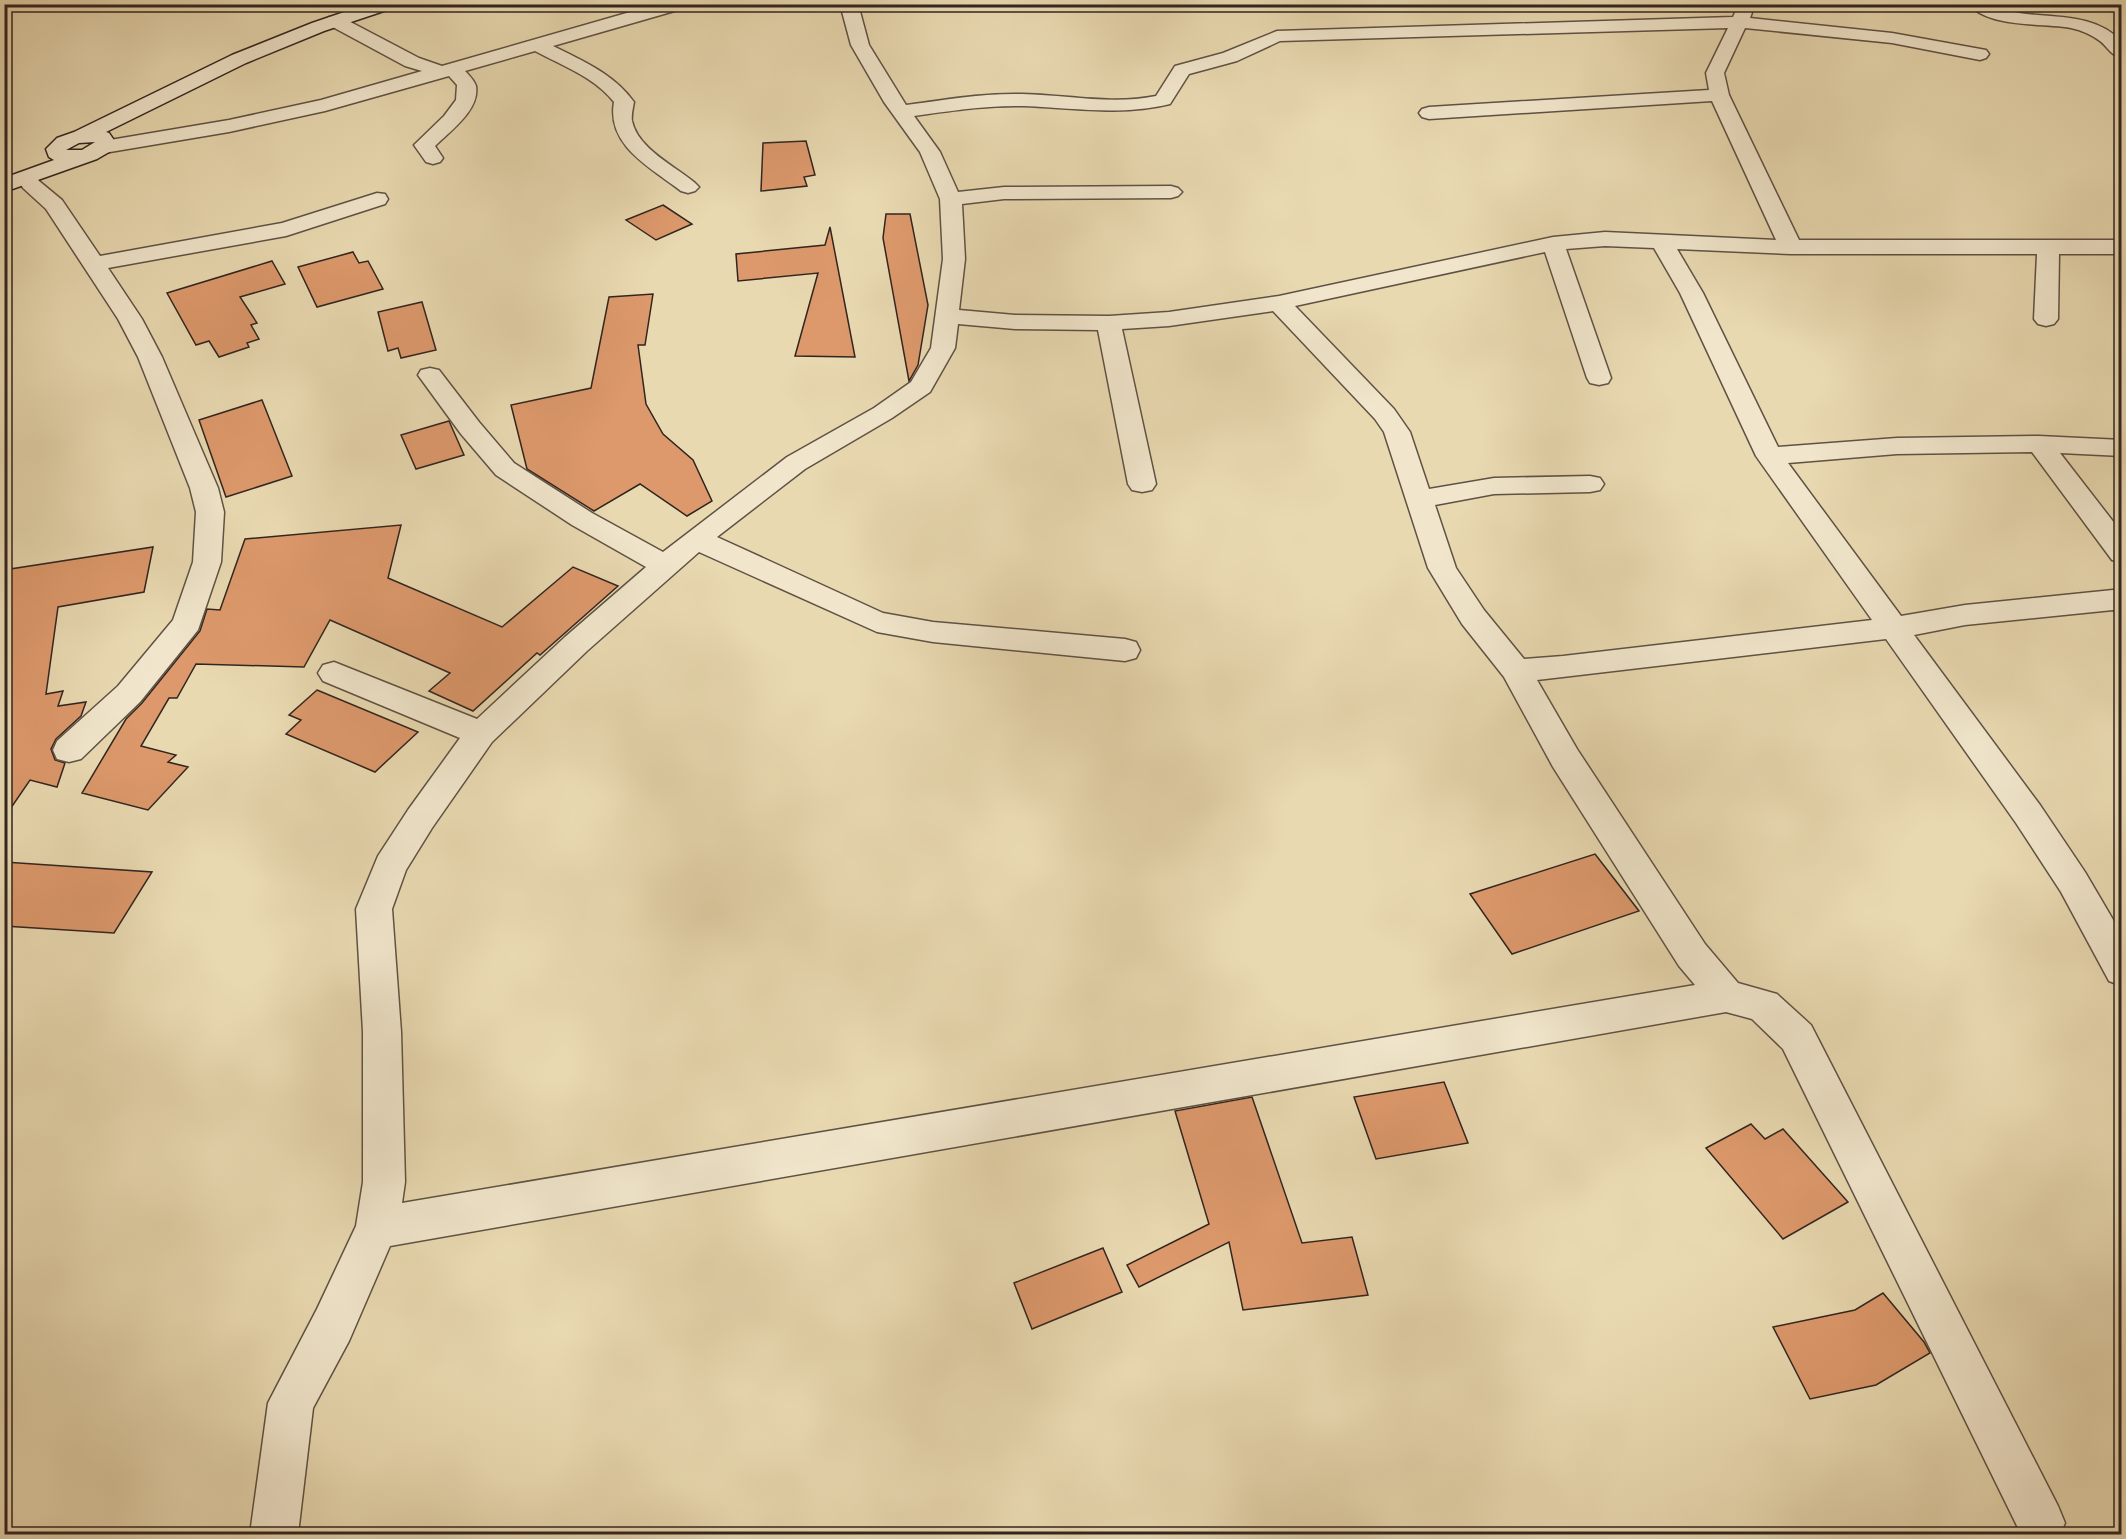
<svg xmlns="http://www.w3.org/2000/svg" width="2126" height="1539" viewBox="0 0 2126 1539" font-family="'IM FELL DW Pica',serif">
<rect width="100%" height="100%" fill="#e9d9b1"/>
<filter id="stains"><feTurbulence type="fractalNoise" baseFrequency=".00333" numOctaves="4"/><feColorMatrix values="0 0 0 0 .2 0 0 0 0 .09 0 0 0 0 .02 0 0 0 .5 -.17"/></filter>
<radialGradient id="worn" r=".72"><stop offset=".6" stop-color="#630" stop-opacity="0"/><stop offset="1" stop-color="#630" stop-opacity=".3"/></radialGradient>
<!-- building -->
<g fill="#dd996c" stroke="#312520" stroke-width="1.5">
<polygon points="806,141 815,175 804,177 807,186 761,191 763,143"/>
<polygon points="663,205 692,224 656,240 626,220"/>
<polygon points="886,214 910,214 928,305 918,365 909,381 883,238"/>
<polygon points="830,227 855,357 795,356 818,273 738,281 736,254 825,245"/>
<polygon points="353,252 359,263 368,261 383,289 317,307 298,267"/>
<polygon points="272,261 285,284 240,297 257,323 251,325 259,339 247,343 249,347 219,357 209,341 196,345 167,293"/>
<polygon points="653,294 645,345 638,345 646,404 663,434 693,460 712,501 687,516 640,484 594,511 527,469 511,405 591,388 609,297"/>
<polygon points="422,302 436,350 401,358 398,348 388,351 378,312"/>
<polygon points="262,400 292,476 226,497 199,420"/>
<polygon points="449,421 464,455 416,469 401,435"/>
<polygon points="401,525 388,578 502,627 573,567 618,586 540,655 537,653 473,711 429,691 450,673 330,620 304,667 196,664 177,698 169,698 141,746 176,755 168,762 188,767 148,810 82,793 126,719 142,703 200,631 207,609 220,610 245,539"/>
<polygon points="153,547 144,592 58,607 46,694 63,691 58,706 86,702 81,716 56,739 51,749 55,760 65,763 57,787 30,780 4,818 4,570"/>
<polygon points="317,690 418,732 375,772 286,734 301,720 289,715"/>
<polygon points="1595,854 1639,911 1512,954 1470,894"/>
<polygon points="4,862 152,872 114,933 4,926"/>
<polygon points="1444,1082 1468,1143 1376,1159 1354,1097"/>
<polygon points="1252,1097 1302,1243 1352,1237 1368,1295 1243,1310 1229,1242 1139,1287 1127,1265 1209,1224 1175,1111"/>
<polygon points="1751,1124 1765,1139 1783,1129 1848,1202 1783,1239 1706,1148"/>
<polygon points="1103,1248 1122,1292 1032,1329 1014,1283"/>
<polygon points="1883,1293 1924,1342 1930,1353 1876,1385 1810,1399 1773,1327 1855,1310"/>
</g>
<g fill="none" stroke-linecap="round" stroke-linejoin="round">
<defs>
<g id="street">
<path d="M658 4H687L685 8 553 46C583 61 614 74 634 102 633 108 631 115 632 121 638 149 675 166 695 183L699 187 695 191 688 193 681 191C652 168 606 146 614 102 594 77 563 66 535 51L465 71C469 75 474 80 476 86 480 110 450 131 435 146L443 158 440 162 433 164 426 162 414 145 444 116 456 100 457 85 449 76 325 111 229 132 104 153 97 151 94 147 97 143 104 141 229 120 321 100 422 71 405 66 329 25 326 21 329 17H341L419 58 442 66Z"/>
<path d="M840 4H858L869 45 906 105C944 100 983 93 1022 94 1067 95 1112 105 1156 96L1175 66 1223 53 1277 31 1733 17 1739 4H1755L1750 18 1892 33 1986 50 1989 54 1986 58 1980 60 1892 43 1745 28 1724 73 1729 95 1799 240H2122V254H2059L2058 319 2054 324 2046 326 2038 324 2034 319 2037 254H1791L1677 249 1703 293 1778 447 1897 438 2039 436 2122 440V456L2060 453 2122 533V562L2112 560 2032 452 1897 454 1788 463 1901 616 1965 605 2113 590 2122 592V612L2113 610 1965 625 1914 635 2040 805 2085 872 2122 935V986L2109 981 2061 892 2016 823 1886 639 1537 680 1577 749 1705 944 1738 983 1777 994 1811 1025 2058 1506 2065 1523 2060 1534H2021L1783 1049 1752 1019 1726 1012 390 1246 349 1341 313 1408 298 1534H250L268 1403 317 1309 356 1226 363 1182V1032L356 909 378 856 408 810 460 738 323 681 318 673 323 665 334 662 477 719 565 637 646 567 572 525 496 475 461 434 418 375 421 370 430 368 439 370 479 422 514 463 592 513 663 552 787 457 874 408 911 382 931 348 943 259 940 199 920 152 884 102 851 45ZM1728 28 1706 73 1709 90 1429 107 1422 109 1419 113 1422 117 1429 119 1712 101 1776 240 1605 232 1553 237 1279 296 1169 312 1109 316 1015 315 959 310 965 259 962 204 1004 199 1171 198 1178 196 1182 192 1178 188 1171 186 1004 187 958 192 940 152 914 116C950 111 987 105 1024 106 1073 108 1121 116 1170 104L1189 74 1237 61 1280 41ZM1605 246 1654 248 1680 293 1756 456 1872 620 1563 656 1524 659 1484 610 1456 568 1435 505 1494 494 1590 492 1600 490 1604 484 1600 478 1590 476 1494 478 1429 489 1410 432 1394 409 1295 306 1545 252 1587 378 1590 383 1599 385 1608 383 1611 378 1566 249ZM1273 311 1375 419 1384 432 1428 568 1462 624 1504 677 1553 767 1679 966 1695 985 402 1203 405 1182 401 1032 392 909 406 870 432 828 492 742 587 651 699 552 877 632 933 642 1125 661 1136 658 1140 650 1136 642 1125 639 933 622 883 613 717 537 805 469 892 418 930 392 955 348 958 324 1015 329 1098 330 1128 484 1132 490 1142 492 1152 490 1156 484 1122 329 1169 326Z"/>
<path d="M1969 4C1976 4 1986 3 1992 5 2002 8 2009 11 2019 13 2054 18 2096 13 2122 42V58C2111 56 2108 47 2100 41 2092 35 2081 30 2071 28 2043 23 1988 28 1969 4Z"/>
<polygon points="27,172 34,174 39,181 62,200 100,256 282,223 377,193 385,194 388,199 385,204 286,236 108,268 142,319 162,357 218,488 224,512 221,562 198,630 140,702 81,759 69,762 57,759 53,750 57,741 118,686 173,620 193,562 196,512 190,488 138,357 118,319 46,209 23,188 17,178 20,174"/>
</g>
<path id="secondary" d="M368 4H395L393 8 324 31 246 63 106 132 109 133 116 143 109 152 97 159 4 192V178L54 160 49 157 46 149 57 138 74 132 232 55 312 23ZM95 142 82 150H66L79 143Z"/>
</defs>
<!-- street casing -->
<use href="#street" stroke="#5f5244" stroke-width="3"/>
<!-- secondary casing -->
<use href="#secondary" stroke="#312520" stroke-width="3"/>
<!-- street -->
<use href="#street" fill="#f1e6cc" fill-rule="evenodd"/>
<!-- secondary -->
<use href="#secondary" fill="#f1e6cc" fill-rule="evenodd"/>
</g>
<!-- margin -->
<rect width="2126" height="1539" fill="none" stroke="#e9d9b1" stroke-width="24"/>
<rect x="6" y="6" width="2114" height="1527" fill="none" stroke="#312520" stroke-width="3"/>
<rect x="12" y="12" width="2102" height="1515" fill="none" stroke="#312520" stroke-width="1.5"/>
<rect width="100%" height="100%" filter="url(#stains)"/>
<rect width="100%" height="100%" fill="url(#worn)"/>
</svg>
